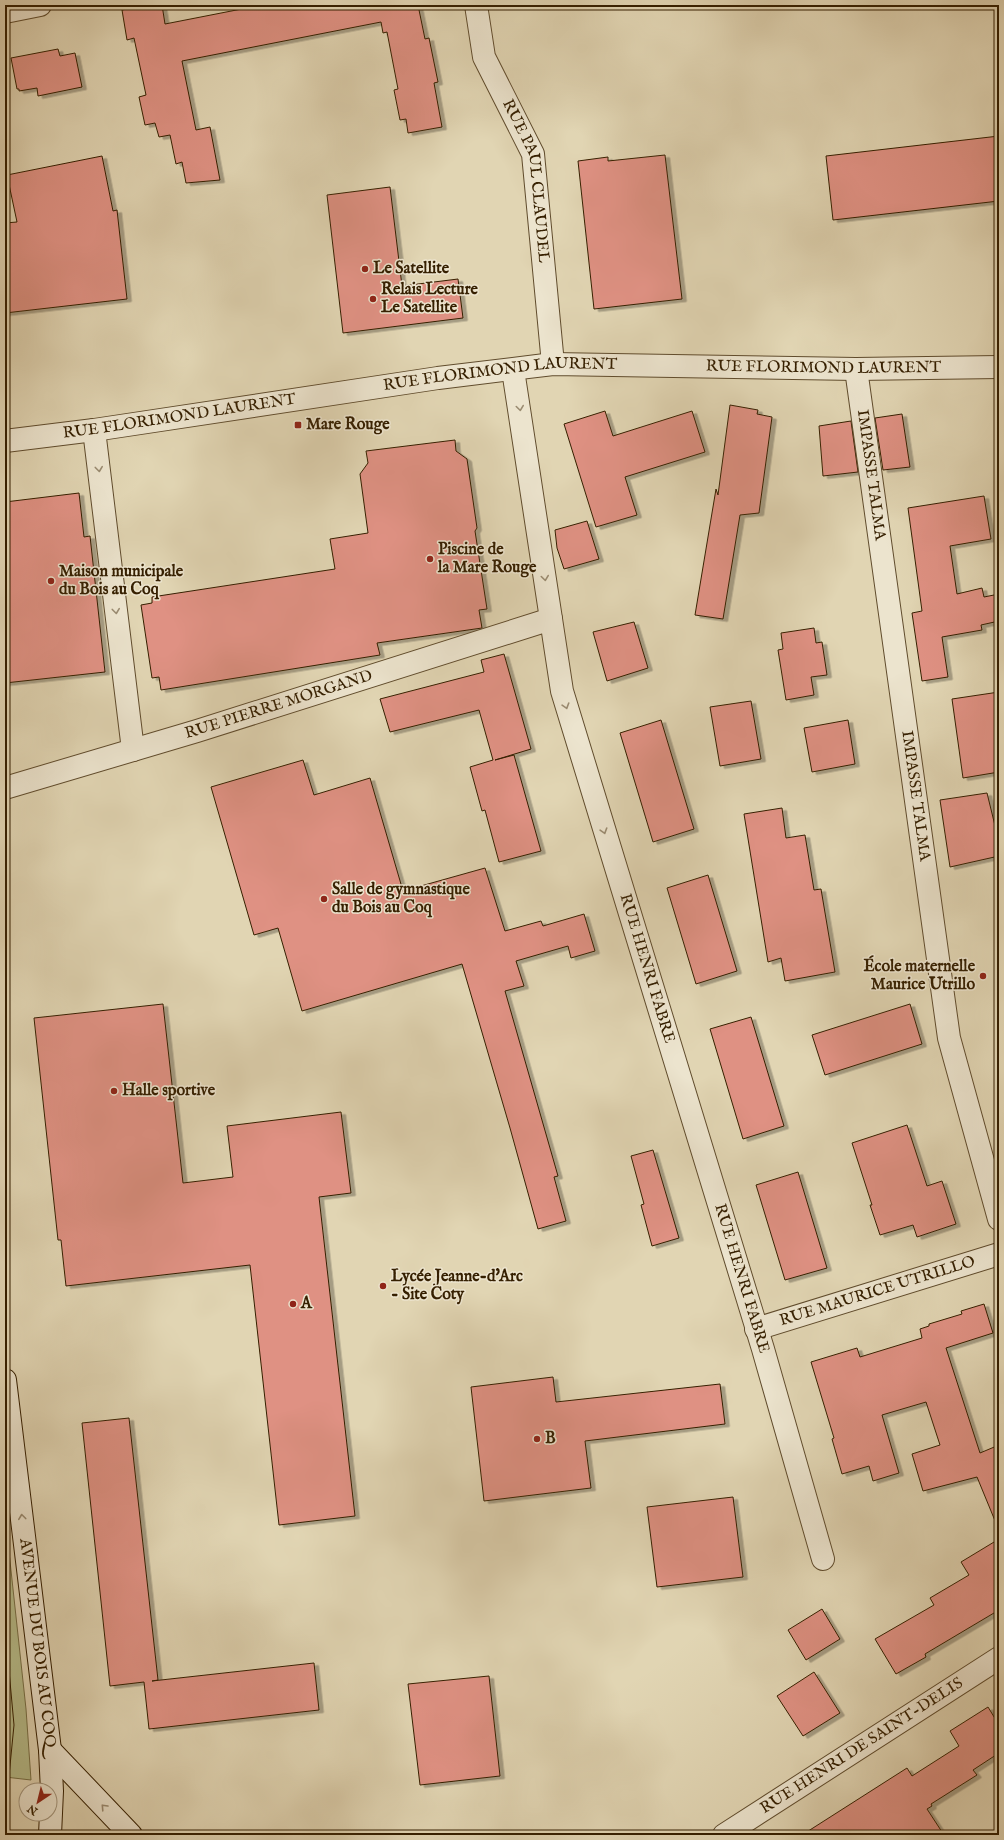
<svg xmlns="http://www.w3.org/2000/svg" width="1004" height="1840" viewBox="0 0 1004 1840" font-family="'IM FELL English',serif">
<defs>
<filter id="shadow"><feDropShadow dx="4.5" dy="2.5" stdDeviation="0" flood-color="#0004"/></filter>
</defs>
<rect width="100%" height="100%" fill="#e1d5b3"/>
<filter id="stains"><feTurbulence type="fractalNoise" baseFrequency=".005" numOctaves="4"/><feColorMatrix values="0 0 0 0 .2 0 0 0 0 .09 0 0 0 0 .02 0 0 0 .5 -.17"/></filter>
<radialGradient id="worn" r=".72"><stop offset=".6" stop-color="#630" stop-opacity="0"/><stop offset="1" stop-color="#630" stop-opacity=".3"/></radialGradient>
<!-- green -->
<polygon fill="#b6bc8a" stroke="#766e45" points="5,1515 26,1709 31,1780 5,1777"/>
<!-- building -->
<g fill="#df9183" stroke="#351f00" filter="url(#shadow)">
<polygon points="148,5 162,5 165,24 262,5 418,5 425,39 429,38 438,82 434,83 442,127 408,133 406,119 400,120 394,90 398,89 387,32 383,33 381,22 182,61 196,130 210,127 220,180 186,183 182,162 176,164 170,135 159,137 155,123 145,125 139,97 146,95 134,38 127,40 122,10"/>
<polygon points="58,49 60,56 75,53 82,87 38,96 37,88 19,91 19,89 17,89 11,58"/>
<polygon points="999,136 999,201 833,220 826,156"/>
<polygon points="665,155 682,299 594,309 578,161 608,157 608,161"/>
<polygon points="102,156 113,211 117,210 127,299 5,313 5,223 17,222 7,175"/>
<polygon points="390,187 402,286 458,279 463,318 343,333 327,195"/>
<polygon points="730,405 758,410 757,414 772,417 759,513 740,515 723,619 695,615 716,489 718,495"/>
<polygon points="605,411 613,436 692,411 705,452 625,477 637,515 596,527 564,424"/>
<polygon points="902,414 910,467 883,470 875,418"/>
<polygon points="851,421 858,472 823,476 819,426"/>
<polygon points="455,440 456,451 467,459 477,528 475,531 487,609 479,610 482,628 377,643 380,655 161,690 159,677 152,678 141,605 152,603 152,597 335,569 330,539 368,533 360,474 368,463 366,451"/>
<polygon points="79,493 84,537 90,536 105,672 5,683 5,502"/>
<polygon points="984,496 991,539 950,546 957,594 982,588 984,597 999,594 999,621 981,625 982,630 942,637 948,677 922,681 912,613 922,611 908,508"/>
<polygon points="587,521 599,559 564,569 557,548 555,530"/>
<polygon points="634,622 648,668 607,681 593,632"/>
<polygon points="814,628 816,643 822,642 827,675 811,677 814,695 786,700 778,650 783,649 781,633"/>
<polygon points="504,654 531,749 495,760 514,755 541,851 499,862 485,810 482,811 470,767 493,760 479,710 390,732 380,699 484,672 481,660"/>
<polygon points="999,692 999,772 963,778 952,699"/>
<polygon points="751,701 761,759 720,766 710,707"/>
<polygon points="661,720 694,829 653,842 620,733"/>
<polygon points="848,720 855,764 812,772 804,728"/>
<polygon points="303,760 314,795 370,778 403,891 485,868 505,931 541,921 543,926 584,914 595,951 571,958 568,946 516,961 524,986 505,991 558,1176 554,1177 566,1221 538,1229 510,1128 462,964 302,1011 278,928 254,935 211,787"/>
<polygon points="987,793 999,842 999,856 950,867 940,800"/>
<polygon points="782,808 786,838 805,835 814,890 821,889 835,972 785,981 781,958 768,962 744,814"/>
<polygon points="708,875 737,971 696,984 667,888"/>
<polygon points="163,1004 183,1183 233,1177 227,1126 341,1112 351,1193 319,1197 355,1516 279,1525 250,1265 66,1286 61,1240 58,1240 34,1018"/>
<polygon points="910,1004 922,1044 825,1075 812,1035"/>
<polygon points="751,1017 784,1126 743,1139 710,1029"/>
<polygon points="907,1125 927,1186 942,1181 956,1224 917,1237 913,1225 880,1235 870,1205 872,1205 852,1143"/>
<polygon points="653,1150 679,1238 652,1246 641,1205 644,1204 631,1156"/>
<polygon points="798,1172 827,1268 785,1280 756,1185"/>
<polygon points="984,1304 993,1333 946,1348 980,1453 999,1445 999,1528 998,1528 977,1477 923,1491 912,1454 940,1445 926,1402 882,1415 899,1473 873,1481 869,1466 842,1474 832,1439 834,1438 811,1362 857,1348 860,1357 922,1338 920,1329 929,1326 929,1324 962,1314 961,1311"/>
<polygon points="553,1377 556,1402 720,1384 725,1424 585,1441 591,1488 484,1501 471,1387"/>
<polygon points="129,1418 158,1680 152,1681 314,1663 319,1710 149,1729 144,1682 110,1686 82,1423"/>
<polygon points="733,1497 743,1577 657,1587 647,1507"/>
<polygon points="999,1539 999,1610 925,1654 926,1657 896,1674 875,1639 934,1605 930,1598 969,1575 961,1562"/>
<polygon points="822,1609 840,1639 806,1660 788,1630"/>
<polygon points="814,1672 840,1713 803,1736 777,1696"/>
<polygon points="489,1676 500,1776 420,1785 408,1684"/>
<polygon points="988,1707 999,1725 999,1753 973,1770 977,1775 931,1804 932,1806 927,1809 944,1835 802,1835 907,1768 912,1776 959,1746 950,1731"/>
</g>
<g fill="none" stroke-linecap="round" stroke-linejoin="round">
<defs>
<g id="street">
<path id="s1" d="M476 5 484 57 533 154 553 364"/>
<polyline points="5,12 40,5"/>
<path id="s2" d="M856 369 949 1038 999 1219"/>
<path id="s3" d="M513 370 562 691 763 1349 823 1559"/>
<polyline points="94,430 133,750"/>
<path id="s4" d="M5 441 94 430 438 378 553 364 856 369 999 367"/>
<path id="s5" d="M5 788 197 731 551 619"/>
<path id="s6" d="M756 1329 999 1254"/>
<path id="s7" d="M724 1835 999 1658"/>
</g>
<g id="secondary">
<path id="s8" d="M5 1380 50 1750 52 1791 50 1835"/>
<polyline points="50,1750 131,1835"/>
</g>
</defs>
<!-- street casing -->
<use href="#street" stroke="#604c2d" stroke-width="24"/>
<!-- secondary casing -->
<use href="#secondary" stroke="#351f00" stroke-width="24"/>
<!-- street -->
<use href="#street" stroke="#ece4ce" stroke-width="22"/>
<!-- secondary -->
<use href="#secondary" stroke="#ece4ce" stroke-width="22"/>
<!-- tram -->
<polyline stroke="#351f00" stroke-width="1" points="5,1627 14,1725 8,1786 5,1795"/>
</g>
<!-- one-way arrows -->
<defs><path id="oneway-chevron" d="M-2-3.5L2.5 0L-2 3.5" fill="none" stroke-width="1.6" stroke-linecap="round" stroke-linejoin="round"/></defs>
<g stroke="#9a8b71">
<use href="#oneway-chevron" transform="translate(520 408) rotate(82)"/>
<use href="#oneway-chevron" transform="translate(99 469) rotate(83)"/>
<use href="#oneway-chevron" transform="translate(545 578) rotate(82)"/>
<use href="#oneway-chevron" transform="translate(116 611) rotate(83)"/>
<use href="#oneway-chevron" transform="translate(566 706) rotate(73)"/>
<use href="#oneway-chevron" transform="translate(604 831) rotate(73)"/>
<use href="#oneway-chevron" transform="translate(22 1517) rotate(-97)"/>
<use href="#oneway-chevron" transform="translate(104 1807) rotate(-133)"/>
</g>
<!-- markers -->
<g fill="#8f2418" stroke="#ece4ce" stroke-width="1.5">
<circle cx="365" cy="269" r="4"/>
<circle cx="373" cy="299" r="4"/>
<rect x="294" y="421" width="8" height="8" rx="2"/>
<circle cx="430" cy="559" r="4"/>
<circle cx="51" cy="581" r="4"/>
<circle cx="324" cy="899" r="4"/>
<circle cx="983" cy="976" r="4"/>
<circle cx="114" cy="1091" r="4"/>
<circle cx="383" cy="1286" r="4"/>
<circle cx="293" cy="1304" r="4"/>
<circle cx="537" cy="1439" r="4"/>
</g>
<g text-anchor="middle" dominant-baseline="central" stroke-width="3" stroke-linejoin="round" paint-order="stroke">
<!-- street labels -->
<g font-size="16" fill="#351f00" stroke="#ece4ce">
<text stroke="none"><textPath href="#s1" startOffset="186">RUE PAUL CLAUDEL</textPath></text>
<text stroke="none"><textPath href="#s4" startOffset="824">RUE FLORIMOND LAURENT</textPath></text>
<text stroke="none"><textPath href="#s4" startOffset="500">RUE FLORIMOND LAURENT</textPath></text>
<text stroke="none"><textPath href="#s4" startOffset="176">RUE FLORIMOND LAURENT</textPath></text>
<text stroke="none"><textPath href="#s2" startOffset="107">IMPASSE TALMA</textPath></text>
<text stroke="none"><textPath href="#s5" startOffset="286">RUE PIERRE MORGAND</textPath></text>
<text stroke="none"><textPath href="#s2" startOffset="431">IMPASSE TALMA</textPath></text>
<text stroke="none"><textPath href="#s3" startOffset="615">RUE HENRI FABRE</textPath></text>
<text stroke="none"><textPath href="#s3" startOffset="939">RUE HENRI FABRE</textPath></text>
<text stroke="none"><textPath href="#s6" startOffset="127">RUE MAURICE UTRILLO</textPath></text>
<text stroke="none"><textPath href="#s8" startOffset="265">AVENUE DU BOIS AU COQ</textPath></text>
<text stroke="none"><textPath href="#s7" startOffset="164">RUE HENRI DE SAINT-DELIS</textPath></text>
</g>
<!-- poi labels -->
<g font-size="16" font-weight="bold" fill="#351f00" stroke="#ece4ce" text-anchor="start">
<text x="373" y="269">Le Satellite</text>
<text x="381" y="290">Relais Lecture<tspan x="381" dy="18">Le Satellite</tspan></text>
<text x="306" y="425">Mare Rouge</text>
<text x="438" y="550">Piscine de<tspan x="438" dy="18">la Mare Rouge</tspan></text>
<text x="59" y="572">Maison municipale<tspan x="59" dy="18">du Bois au Coq</tspan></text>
<text x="332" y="890">Salle de gymnastique<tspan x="332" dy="18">du Bois au Coq</tspan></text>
<text x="975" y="967" text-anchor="end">École maternelle<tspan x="975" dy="18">Maurice Utrillo</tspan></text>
<text x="122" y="1091">Halle sportive</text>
<text x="391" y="1277">Lycée Jeanne-d'Arc<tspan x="391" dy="18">- Site Coty</tspan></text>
<text x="301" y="1304">A</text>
<text x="545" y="1439">B</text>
</g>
</g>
<!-- margin -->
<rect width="1004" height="1840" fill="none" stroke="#e1d5b3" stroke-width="20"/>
<rect x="6" y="6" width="992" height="1828" fill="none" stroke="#351f00" stroke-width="2"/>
<rect x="10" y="10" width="984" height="1820" fill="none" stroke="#351f00"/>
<!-- north arrow -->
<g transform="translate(38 1802) rotate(215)"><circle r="19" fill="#ece4ce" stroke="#a3957c"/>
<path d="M0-3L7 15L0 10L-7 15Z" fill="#8f2418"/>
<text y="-6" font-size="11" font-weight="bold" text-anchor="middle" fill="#351f00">N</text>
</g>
<rect width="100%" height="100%" filter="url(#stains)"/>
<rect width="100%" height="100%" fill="url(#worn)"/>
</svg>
